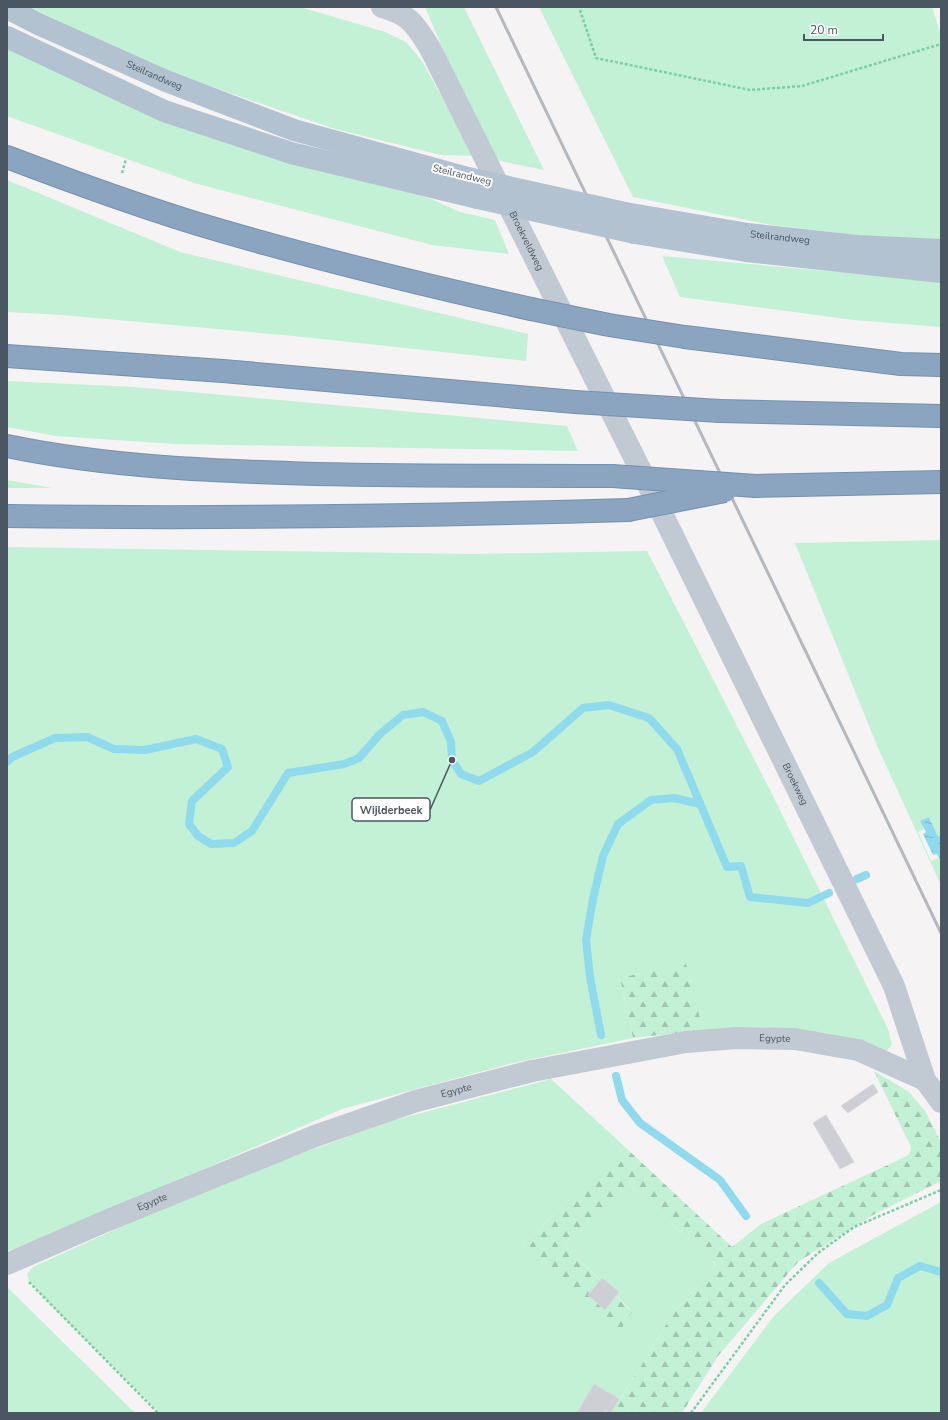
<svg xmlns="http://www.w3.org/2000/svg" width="948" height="1420" viewBox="0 0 948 1420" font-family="'Nunito Sans',sans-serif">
<defs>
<pattern id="forest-firs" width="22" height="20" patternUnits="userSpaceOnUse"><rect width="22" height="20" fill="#c3f1d5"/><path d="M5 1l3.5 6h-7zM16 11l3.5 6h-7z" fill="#a0c6b0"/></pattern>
<pattern id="water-ripples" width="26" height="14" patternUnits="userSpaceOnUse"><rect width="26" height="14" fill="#90daee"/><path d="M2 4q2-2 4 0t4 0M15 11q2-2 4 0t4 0" fill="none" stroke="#78b4c4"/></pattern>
</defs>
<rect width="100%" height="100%" fill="#f5f3f3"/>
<!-- green -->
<g fill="#c3f1d5">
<polygon points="21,7 300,7 385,32 406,42 422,61 474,156 441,155 335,129 189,79"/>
<polygon points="425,7 464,7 544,170 490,159"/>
<polygon points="539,7 932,7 941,35 941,241 867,236 772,225 633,197"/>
<polygon points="7,45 323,168 429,198 460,212 495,220 509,254 432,245 194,183 7,116"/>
<polygon points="7,180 180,252 528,334 526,361 294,336 62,315 7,312"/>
<polygon points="662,256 859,274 941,279 941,327 854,320 680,297"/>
<polygon points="7,381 134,387 567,426 578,451 175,444 56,436 7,427"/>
<polygon points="7,480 52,488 7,488"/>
<polygon points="941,540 941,837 937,835 929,817 921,821 924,829 918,832 931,861 939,858 941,862 941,885 878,748 795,543"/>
<polygon points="7,547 473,554 647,551 770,790 888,1029 892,1044 887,1051 827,1033 758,1027 703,1030 686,964 620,978 633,1038 513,1063 342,1109 137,1198 40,1240 7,1251"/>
<polygon points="551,1079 625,1147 522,1245 632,1311 564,1245 629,1184 716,1265 673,1313 643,1363 611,1413 160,1413 57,1311 29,1281 27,1274 33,1267 204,1189 391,1121"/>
<polygon points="941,1202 941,1413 701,1413 774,1316 829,1263"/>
<polygon points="7,1287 135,1413 7,1413"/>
</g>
<!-- forest -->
<g fill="url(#forest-firs)">
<polygon points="686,963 703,1030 633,1038 620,978"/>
<polygon points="874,1071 909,1092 925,1111 941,1142 941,1181 873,1215 798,1262 718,1356 682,1413 611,1413 643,1363 673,1313 716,1265 629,1184 564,1245 632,1312 616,1337 522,1245 625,1147 732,1247 761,1224 909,1155 911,1147"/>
</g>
<!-- water -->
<polygon fill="url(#water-ripples)" points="929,817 937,835 941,837 941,862 937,854 933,855 923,834 926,832 920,821"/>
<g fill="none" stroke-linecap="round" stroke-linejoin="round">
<!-- stream -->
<g stroke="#90daee" stroke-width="8">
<polyline points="7,762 12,757 55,738 87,737 114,749 145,750 196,739 222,749 228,767 192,801 189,824 198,836 211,844 234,843 252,831 288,773 344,764 359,758 380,734 403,715 423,712 442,721 451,742 452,760 461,774 479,781 533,752 583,708 609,705 649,718 677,749 727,867 741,866 750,897 808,903 829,893"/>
<polyline points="857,879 866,875"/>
<polyline points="601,1035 590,977 586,940 593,899 603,856 618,824 651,800 674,798 700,804"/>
<polyline points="616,1076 622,1100 640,1123 720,1180 746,1216"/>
<polyline points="819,1283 847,1314 867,1316 887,1305 898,1278 920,1266 941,1272"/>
</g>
</g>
<!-- building -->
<g fill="#cdcfd5" stroke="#d7d9de">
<polygon points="873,1084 878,1092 848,1113 841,1106"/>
<polygon points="826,1115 854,1162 840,1169 813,1123"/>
<polygon points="602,1278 619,1292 605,1310 588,1295"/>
<polygon points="594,1384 619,1399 611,1413 605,1410 603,1413 577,1413"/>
</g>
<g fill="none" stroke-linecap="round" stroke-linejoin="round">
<defs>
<g id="highway">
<path d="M7 157C70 181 133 204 198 224 308 257 419 284 531 309"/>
<polyline points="685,337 901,364 941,365"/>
<polyline points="7,356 223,371 575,402"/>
<polyline points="720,411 941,416"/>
<path d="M7 446C108 467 213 471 316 474 415 476 513 476 612 476"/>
<polyline points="756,486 941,482"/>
<path d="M7 516C214 519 421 516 628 510"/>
</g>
</defs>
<!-- highway casing -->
<use href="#highway" stroke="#7690ad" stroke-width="24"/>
<!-- path -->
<g stroke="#7ad0a6" stroke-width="2.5" stroke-dasharray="3 2" stroke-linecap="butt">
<polyline points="580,10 596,58 750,90 802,86 941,44"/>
<polyline points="122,173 126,159"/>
<polyline points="29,1282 158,1413"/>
<polyline points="691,1413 785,1285 818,1253 854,1227 941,1190"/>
</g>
<!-- minor -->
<g stroke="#c1cad2" stroke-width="22">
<path id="s1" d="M382 7C410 15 415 24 430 48L652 493 894 986 925 1080 941 1102"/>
<path id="s2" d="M7 1264 106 1221 315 1136 416 1101 532 1071 686 1042 737 1038 795 1039 858 1050 925 1080"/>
</g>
<!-- major -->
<g stroke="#b3c2d1" stroke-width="22">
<path id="s3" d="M7 8 38 24 166 81 294 130 468 178"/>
<polyline points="7,37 164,111 291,153 478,198"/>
<path id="s4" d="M625 213 748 234 858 246 941 250"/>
<polyline points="635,233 746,251 941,272"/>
</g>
<!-- highway -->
<use href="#highway" stroke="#8ba5c1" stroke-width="22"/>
<!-- rail -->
<polyline stroke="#b5b8bd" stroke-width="3" points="496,7 941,933"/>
<defs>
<g id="highway-bridge">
<polyline points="531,309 609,325 685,337"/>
<polyline points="575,402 720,411"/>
<polyline points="612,476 756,486"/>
<polyline points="628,510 725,491"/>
</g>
</defs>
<!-- highway-bridge casing -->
<use href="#highway-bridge" stroke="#7690ad" stroke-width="24" stroke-linecap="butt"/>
<!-- major-bridge -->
<g stroke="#b3c2d1" stroke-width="22">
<polyline points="468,178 625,213"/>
<polyline points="478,198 635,233"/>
</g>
<!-- highway-bridge -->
<use href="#highway-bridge" stroke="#8ba5c1" stroke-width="22"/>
</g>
<g text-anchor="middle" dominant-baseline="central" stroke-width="4" stroke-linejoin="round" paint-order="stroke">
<!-- street labels -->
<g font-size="10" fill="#4a5661" stroke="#fff">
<text stroke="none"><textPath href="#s3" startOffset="162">Steilrandweg</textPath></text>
<text transform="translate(462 175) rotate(14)">Steilrandweg</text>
<text stroke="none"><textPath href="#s4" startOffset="157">Steilrandweg</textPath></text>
<text stroke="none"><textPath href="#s1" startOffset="281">Broekveldweg</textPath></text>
<text stroke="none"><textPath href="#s1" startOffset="887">Broekweg</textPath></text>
<text stroke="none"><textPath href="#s2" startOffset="806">Egypte</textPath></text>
<text stroke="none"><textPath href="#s2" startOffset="482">Egypte</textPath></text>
<text stroke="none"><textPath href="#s2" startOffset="158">Egypte</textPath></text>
</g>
</g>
<!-- callouts -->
<path fill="none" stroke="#4a5661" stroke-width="1.5" d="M452 760L430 810"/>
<circle fill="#4a5661" stroke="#fff" stroke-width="1.5" cx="452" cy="760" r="4"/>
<rect fill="#fff" stroke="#4a5661" stroke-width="1.5" x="352" y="798" width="78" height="23" rx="4"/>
<g font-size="11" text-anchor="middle" font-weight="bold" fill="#4a5661">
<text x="391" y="814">Wijlderbeek</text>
</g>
<!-- border -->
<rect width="948" height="1420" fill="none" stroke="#4a5661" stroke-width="16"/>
<!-- scale -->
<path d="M804 34v6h79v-6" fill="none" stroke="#4a5661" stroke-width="2"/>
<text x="810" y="34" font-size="12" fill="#4a5661" stroke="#ffffff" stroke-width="3" paint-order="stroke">20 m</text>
</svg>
